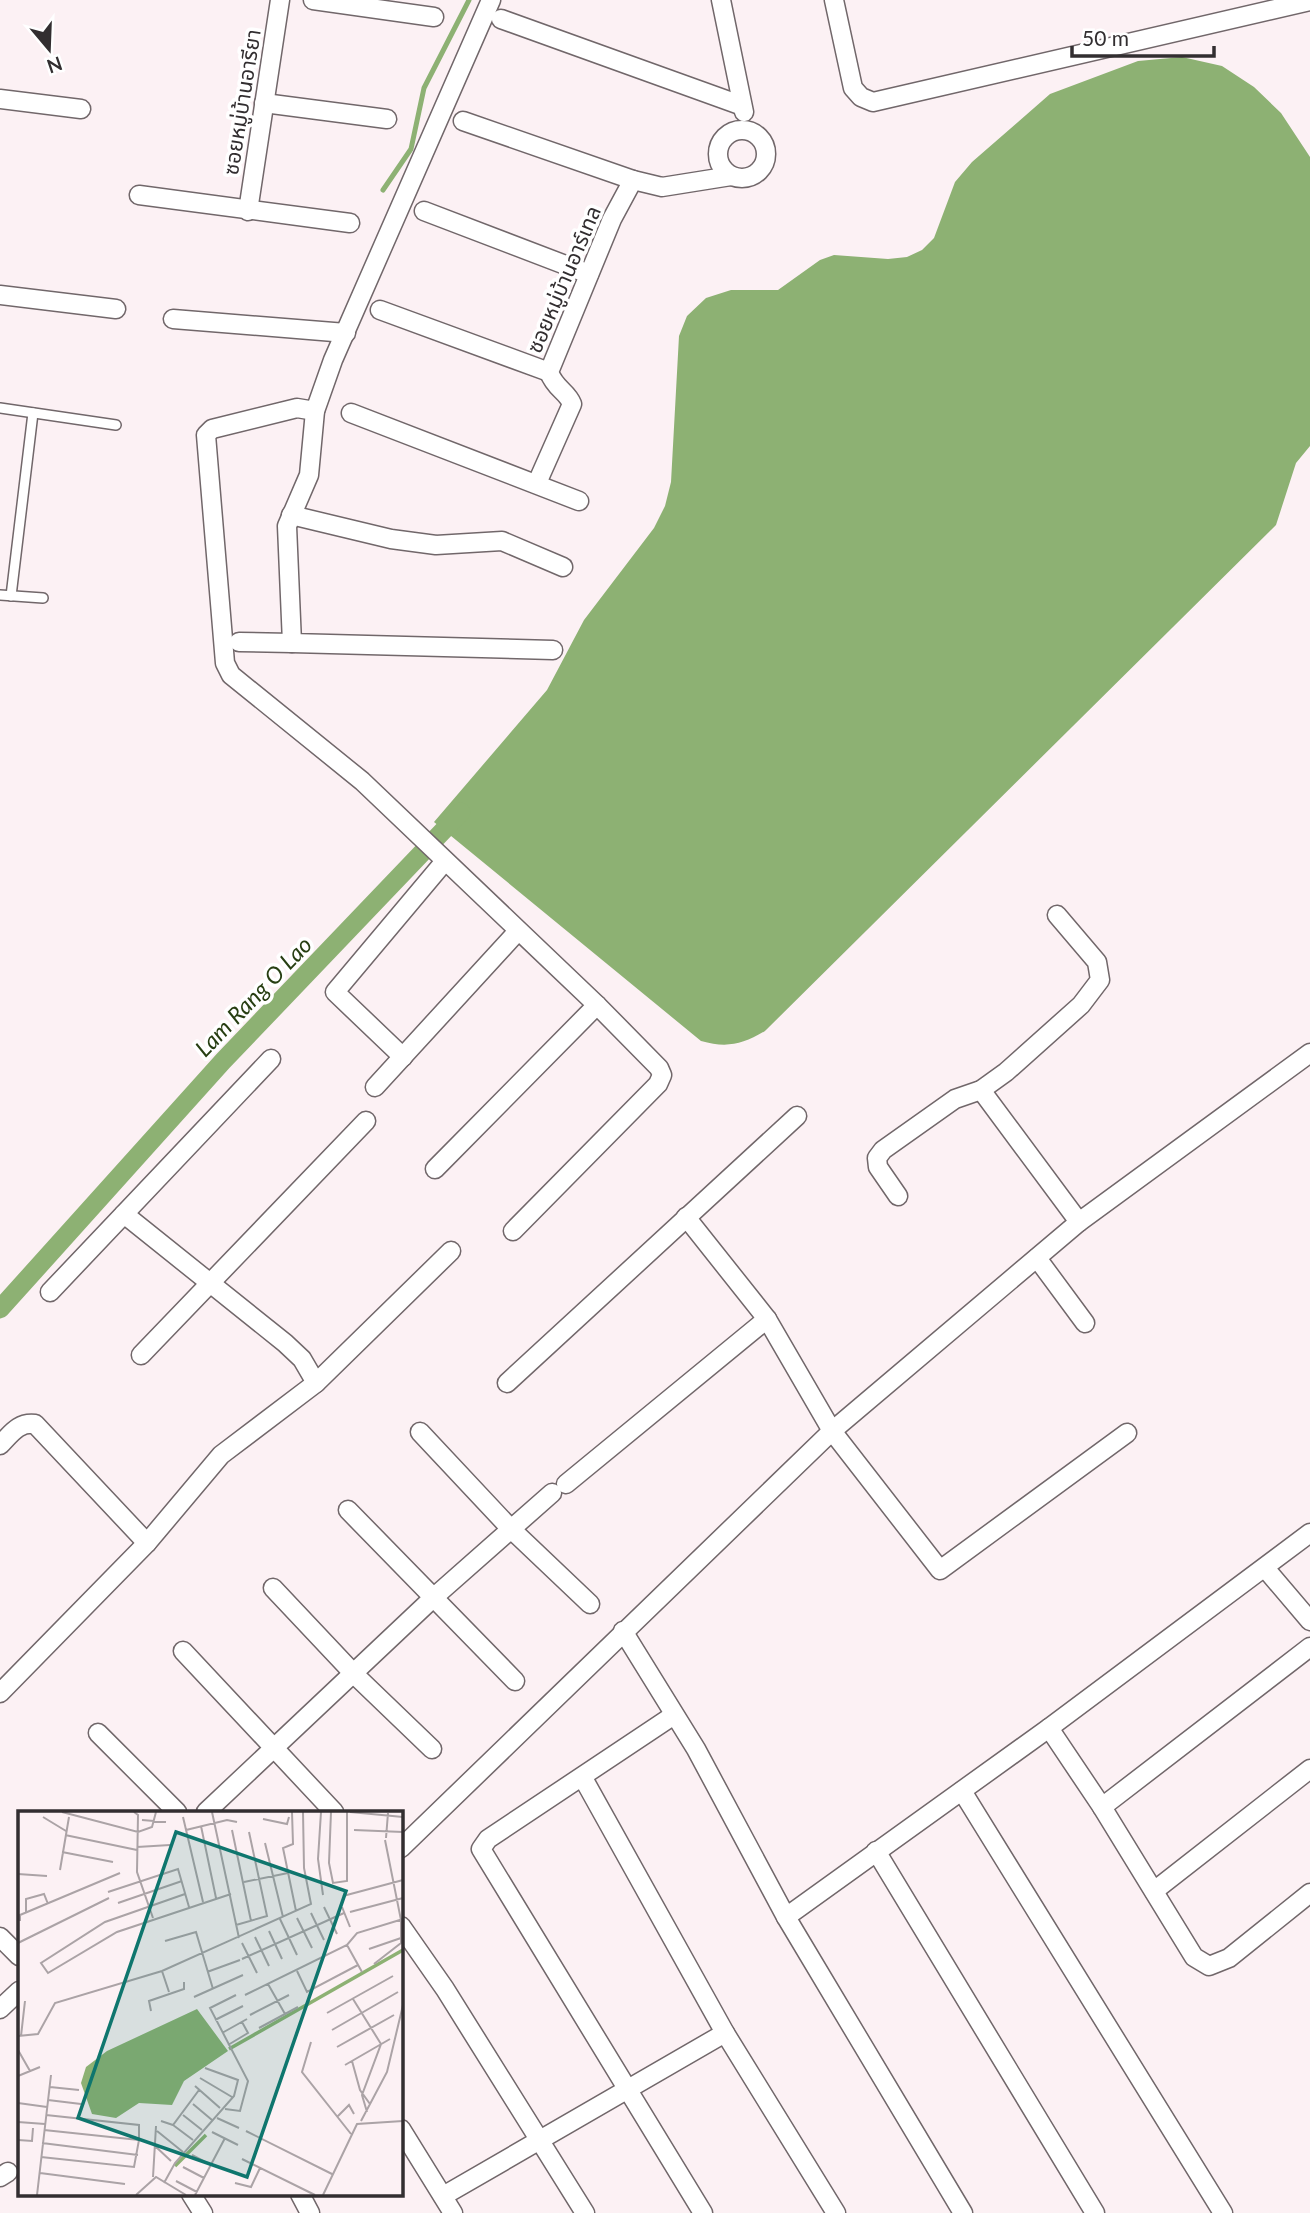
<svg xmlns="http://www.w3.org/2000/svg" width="1310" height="2213" viewBox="0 0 1310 2213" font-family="Lato,'Noto Sans Thai',sans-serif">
<rect width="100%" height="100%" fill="#fcf1f4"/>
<!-- water -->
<path fill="#8db173" d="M1182 57 1222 66 1254 87 1281 113 1310 157V446L1296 463 1276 525 765 1031C742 1045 726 1048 701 1041L434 822 547 690 584 620 654 528 665 506 671 482 679 336 687 316 706 298 731 290H778L820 260 834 255 888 259 907 257 922 250 934 238 955 182 972 162 1050 94 1138 61Z"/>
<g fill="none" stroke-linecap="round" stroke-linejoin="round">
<!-- stream -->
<polyline stroke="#8db173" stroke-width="5" points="383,190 411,149 424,88 469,0"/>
<!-- canal -->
<polyline stroke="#8db173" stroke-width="19" points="0,1309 223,1061 461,812"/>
<defs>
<g id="service">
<polyline points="0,408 116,425"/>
<polyline points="0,595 43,598"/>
<polyline points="11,596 33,413"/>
</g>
<g id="minor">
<polyline points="313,0 434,17"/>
<polyline points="491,0 333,360 315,411 309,475 287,526 292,643 553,650"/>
<polyline points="721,0 744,112"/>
<polyline points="834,0 853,88 861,97 873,102 1310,1"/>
<polyline points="501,19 740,105"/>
<polyline points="0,99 81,109"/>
<polyline points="264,103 387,119"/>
<polyline points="463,121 633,180"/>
<circle cx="742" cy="154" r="24"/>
<polyline points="139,195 350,223"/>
<polyline points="248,211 280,0"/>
<polyline points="424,211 589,274"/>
<polyline points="0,295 116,309"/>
<polyline points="380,310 549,372"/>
<polyline points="173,319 346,333"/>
<polyline points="315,411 297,408 212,429 206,435 225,663 231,675 362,781 597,1005 659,1068 662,1075 658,1084 513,1231"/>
<polyline points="351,413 579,501"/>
<path d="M537 483 572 404C567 391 555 389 549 372L612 219 633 180 662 187 731 176"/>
<polyline points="291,515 391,539 436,545 502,541 563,567"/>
<polyline points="239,642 292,643"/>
<polyline points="403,1057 335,992 445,861"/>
<polyline points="375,1087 518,931"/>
<polyline points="981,1090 1079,1222"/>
<polyline points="435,1169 597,1005"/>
<polyline points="898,1196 878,1167 877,1158 883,1150 955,1099 981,1090 1006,1072 1081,1005 1100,980 1097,962 1057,915"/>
<polyline points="124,1214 285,1343 302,1359 316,1383"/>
<polyline points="686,1217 767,1319 832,1431 940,1570 1127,1433"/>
<polyline points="1037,1258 1085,1323"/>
<polyline points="50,1292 271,1059"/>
<polyline points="141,1355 366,1121"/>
<polyline points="507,1383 797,1116"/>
<polyline points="420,1432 510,1528 590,1604"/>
<path d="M0 1445C11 1434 18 1422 35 1424L147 1543"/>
<polyline points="566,1484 767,1319"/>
<polyline points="348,1510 515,1681"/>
<polyline points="1265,1568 1310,1621"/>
<polyline points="273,1588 355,1675 432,1749"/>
<polyline points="623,1631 696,1749 786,1917 963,2213"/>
<polyline points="183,1651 334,1812"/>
<polyline points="0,1693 147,1543 221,1455 316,1383 451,1251"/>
<polyline points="674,1715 488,1839 481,1849 703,2213"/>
<polyline points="1049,1728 1102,1807 1194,1957 1209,1966 1229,1958 1310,1893"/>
<polyline points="98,1733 177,1812"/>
<polyline points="583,1778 725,2033 836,2213"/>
<polyline points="962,1791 1223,2213"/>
<polyline points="1102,1807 1310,1647"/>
<polyline points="206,1812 433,1598 552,1493"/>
<polyline points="401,1848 832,1431 1079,1222 1310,1053"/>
<polyline points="876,1851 1095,2213"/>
<polyline points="1154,1891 1310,1769"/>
<polyline points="786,1917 1049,1728 1310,1533"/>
<polyline points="401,1926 445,1989 585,2213"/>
<polyline points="0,1937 19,1956"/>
<polyline points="0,2009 19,1991"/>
<polyline points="401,2129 453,2213"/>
<polyline points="0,2177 8,2172"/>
<polyline points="191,2194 203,2213"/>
<polyline points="300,2194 310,2213"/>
<polyline points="443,2196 725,2033"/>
</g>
</defs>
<!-- service casing -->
<use href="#service" stroke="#71676a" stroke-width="12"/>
<!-- minor casing -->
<use href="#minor" stroke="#71676a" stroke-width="21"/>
<!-- service -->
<use href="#service" stroke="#fff" stroke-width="9"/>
<!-- minor -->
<use href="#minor" stroke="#fff" stroke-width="18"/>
</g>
<g text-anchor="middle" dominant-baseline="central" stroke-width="7" stroke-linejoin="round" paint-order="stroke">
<!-- street labels -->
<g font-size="21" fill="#322e30" stroke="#fff">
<text transform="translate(241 102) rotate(-81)">ซอยหมู่บ้านอารียา</text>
<text transform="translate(563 279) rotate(-67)">ซอยหมู่บ้านอาร์เทล</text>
</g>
<!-- water labels -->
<g font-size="23" font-style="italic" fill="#273e12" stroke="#fff">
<text transform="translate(253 996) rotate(-46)">Lam Rang O Lao</text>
</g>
</g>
<!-- overview -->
<g transform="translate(18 1811)">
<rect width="385" height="385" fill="#fcf1f4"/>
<path d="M179 198 210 240 166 270 154 294 121 292 98 307 74 303 63 272 68 256 89 240Z" fill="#8db173"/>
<path fill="none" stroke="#8db173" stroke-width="3.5" d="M211 238 385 139M157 355 188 324"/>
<path fill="none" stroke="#aba3a6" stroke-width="2" d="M44 1 120 21 134 16 138 1M116 1 120 4 119 61 135 107M194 1 221 127M274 1 275 33 265 37 278 100M303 1 300 48 305 84M313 1 311 52 315 72 329 70V1M332 1 385 6M25 6 48 20M165 6 185 91M245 8 269 13 271 6M124 9 148 11M183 15 198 87M168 19 209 9 219 11M214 19 233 110M336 19 385 21M47 24 119 39M368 27 370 2M247 32 265 106M119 36 152 34M44 41 95 51M42 59 51 6M0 63 29 65M226 71 270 62M90 81 160 58 171 96M167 83 87 111 23 152 30 162 99 121 213 83M325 85 385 69M100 92 164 70M306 96 319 123M324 96 332 116M332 101 385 87M8 102V88L26 83 30 93M293 102 306 129M279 107 294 137M262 108 279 144M2 110V104L102 62M218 114 249 105 231 21M251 120 264 148M237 126 251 155M147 130 178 121 195 178M0 132 91 87M224 132 239 162M329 134 344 161M351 138 383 127M224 148 326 102M356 153 383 132V109L367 29M144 160 151 181M279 160 289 181 340 154M189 161 222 149M250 173 267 203M227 184 329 134 339 122 385 108M176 186 225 164M335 188 363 233 344 284 349 301M133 200 131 190 166 178V171M309 202 375 165M232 204 271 184M197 209 225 195M241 217 280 196M314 219 380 181M204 222 229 208M0 225 20 223 37 192 144 160 293 93 286 57 285 1M3 225 7 190M293 231 284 261 333 323M210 234 230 222 224 211M319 236 376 204M0 239 12 260M334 250 342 279 352 293M327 254 372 228M0 265 22 256M182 267 214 286M177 275 202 297M32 276 61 279M30 289 63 293M0 292 29 296M175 293 194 309M207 298 222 300 230 270 192 197 218 184M165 304 184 319M320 305 331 294 336 303M199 307 221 317M143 310 155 314 181 279M343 310 369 261 385 194M0 311 27 313M155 314 175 329M26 319 121 329M139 320 165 341M228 320 314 363M194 321 220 334M0 329 14 330 15 317M24 332 120 344M137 335 153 350M174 344 193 354M23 346 116 356 121 329V314L28 304M224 348 297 384M165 356 186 367M22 362 107 373M135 366 138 315M158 370 179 381M146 372 157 352 216 285 220 269 187 257M217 372 233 376 242 357M19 384 33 264M118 384 138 366 168 384M177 384 207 327M305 384 339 313 385 310"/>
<path fill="#0f766e" fill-opacity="0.15" stroke="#0f766e" stroke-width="3.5" d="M158 21 328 80 229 366 60 307Z"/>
<rect width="385" height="385" fill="none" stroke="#322e30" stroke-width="3.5"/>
</g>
<!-- north arrow -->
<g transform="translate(49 49) rotate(161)" stroke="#ffffff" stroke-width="5" paint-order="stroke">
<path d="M0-5L12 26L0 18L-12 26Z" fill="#322e30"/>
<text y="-10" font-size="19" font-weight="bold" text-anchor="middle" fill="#322e30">N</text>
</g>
<!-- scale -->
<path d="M1072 46v10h142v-10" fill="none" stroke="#322e30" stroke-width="3.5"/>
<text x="1082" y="46" font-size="21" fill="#322e30" stroke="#ffffff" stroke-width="5" paint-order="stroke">50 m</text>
</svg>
